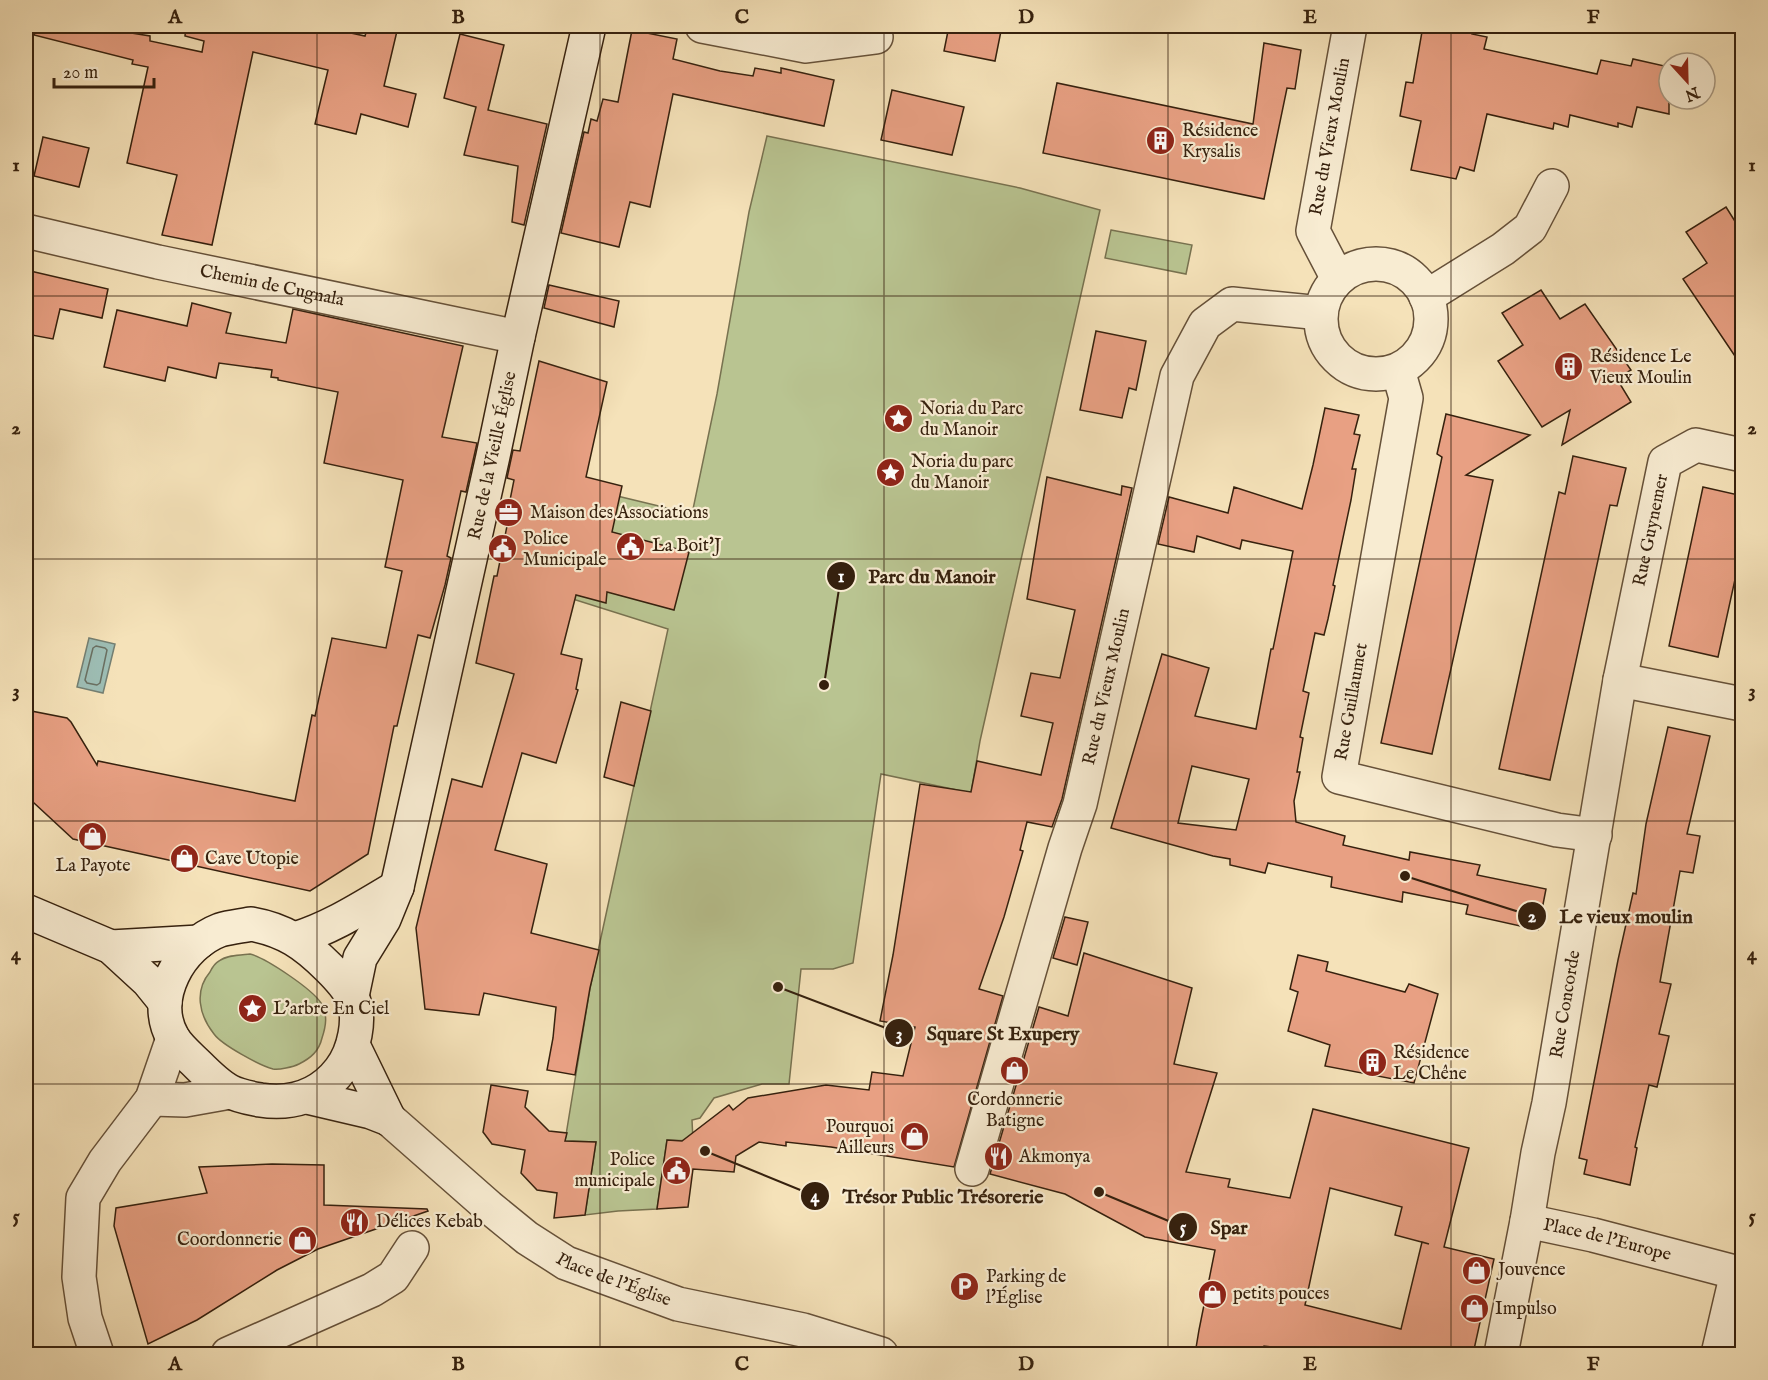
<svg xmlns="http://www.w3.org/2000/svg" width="1768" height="1380" font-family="'IM FELL English',serif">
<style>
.green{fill:#b9c491;stroke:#787250;stroke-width:1.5}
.water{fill:#9dbdb4;stroke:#747f72;stroke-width:1.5}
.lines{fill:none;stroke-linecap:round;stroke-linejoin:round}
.shore{stroke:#6a6f61;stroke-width:1.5}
.building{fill:#e8a083;stroke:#36210e;stroke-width:1.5;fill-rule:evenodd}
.street-casing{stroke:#665139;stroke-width:36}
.secondary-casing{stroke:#36210e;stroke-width:36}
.street{stroke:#f8ecd2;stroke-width:33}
.secondary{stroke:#f8ecd2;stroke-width:33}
.grid{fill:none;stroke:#36210e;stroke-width:1.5;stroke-opacity:0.55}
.labels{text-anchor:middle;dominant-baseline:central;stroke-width:4.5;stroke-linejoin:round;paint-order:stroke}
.poi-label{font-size:18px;fill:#36210e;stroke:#f8ecd2;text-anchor:start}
.street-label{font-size:18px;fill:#36210e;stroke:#f8ecd2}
.leader{fill:none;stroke:#36210e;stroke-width:2}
.callout-dot{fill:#36210e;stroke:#f8ecd2;stroke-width:2}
.mark-label{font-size:18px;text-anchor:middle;font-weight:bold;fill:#fff}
.callout-label{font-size:20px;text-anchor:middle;font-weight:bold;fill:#36210e;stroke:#f8ecd2;stroke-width:4.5;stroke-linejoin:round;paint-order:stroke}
.neatline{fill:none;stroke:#36210e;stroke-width:2}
.grid-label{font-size:20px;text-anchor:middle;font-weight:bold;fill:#36210e}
</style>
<rect width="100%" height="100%" fill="#f5e2b9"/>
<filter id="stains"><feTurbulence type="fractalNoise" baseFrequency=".00333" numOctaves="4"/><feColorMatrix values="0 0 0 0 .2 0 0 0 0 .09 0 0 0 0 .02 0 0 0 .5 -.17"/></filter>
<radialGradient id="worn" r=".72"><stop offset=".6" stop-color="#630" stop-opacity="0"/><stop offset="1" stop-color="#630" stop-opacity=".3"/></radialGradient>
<!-- green -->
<g class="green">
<path d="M767 136 1020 188 1100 210 980 741 971 793 881 774 853 963 833 969H801L789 1084H762L714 1098 700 1118 692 1120 693 1141 667 1140 657 1209 618 1211 585 1215 596 1142 565 1141 590 988 668 629 560 595 588 489 692 514 717 394 749 212Z"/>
<path d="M1111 230 1192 245 1186 274 1105 258Z"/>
<path d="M250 954C266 958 312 989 321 1003 328 1015 326 1026 322 1038 319 1051 311 1058 299 1064 293 1067 279 1070 273 1069 259 1065 222 1045 214 1034 199 1015 194 991 210 972 212 968 215 963 219 961 227 955 240 955 250 954Z"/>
</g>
<!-- water -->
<path class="water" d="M89 638 115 644 103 693 77 687Z"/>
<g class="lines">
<!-- shore -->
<path class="shore" d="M96 646 105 648 107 650 100 683 97 685 87 683 85 680 93 648Z"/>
</g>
<!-- building -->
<g class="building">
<path d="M36 26H119L118 31 150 36V41L202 52 204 41 185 36 186 26H319L365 36 368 26H373L397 31 384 86 416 94 408 127 361 114 356 134 315 124 328 70 253 52 212 245 162 235 177 175 127 163 148 67 132 64 133 60 34 35Z"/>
<path d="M949 26H1002L995 61 944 51Z"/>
<path d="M1423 26H1474L1472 34 1487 37 1484 49 1597 74 1601 60 1631 66 1633 59 1669 67V114L1637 107 1632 127 1618 123V127L1570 115 1568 127 1554 123 1553 129 1487 114 1474 171 1460 167 1456 179 1411 170 1421 121 1400 116 1406 82 1413 83Z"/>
<path d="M632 30 677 39 673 59 720 71 753 76 755 68 781 73V68L834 80 824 126 673 94 650 207 630 202 619 247 561 233 584 132 588 133 591 119 597 121 603 99 618 102Z"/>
<path d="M460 34 504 45 488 110 547 124 524 225 512 222 518 166 464 155 476 107 444 98Z"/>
<path d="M1264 43 1301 50 1295 89 1287 88 1264 199 1043 153 1057 83 1253 124Z"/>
<path d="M892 90 964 107 952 155 881 140Z"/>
<path d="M43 137 89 148 79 187 34 176Z"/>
<path d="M1726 207 1743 234V368L1683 279 1707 263 1686 232Z"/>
<path d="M26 270 108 289 102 318 60 309 53 339 26 334Z"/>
<path d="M549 285 619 301 614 327 544 308Z"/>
<path d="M1541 290 1560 319 1585 304 1631 370 1617 379 1631 402 1562 445 1570 410 1542 427 1498 361 1523 345 1502 313Z"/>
<path d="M192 303 231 313 226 333 286 343 293 309 463 346 442 437 477 443 466 492 461 491 447 556 451 558 445 585 430 638 418 635 397 726H394L368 854 310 891 73 839 34 803H26V710L67 718 71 722 97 765 98 761 295 801 312 715 315 716 332 638 386 648 402 571 385 567 403 480 324 463 338 392 278 380V378L271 377 272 370 219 363 216 378 168 367 165 381 104 367 117 310 187 326Z"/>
<path d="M1096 331 1146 341 1136 390 1129 388 1122 418 1080 410Z"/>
<path d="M539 361 607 382 586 477 622 486 612 532 689 552 674 610 607 592 606 603 576 595 561 654 582 659 576 689 578 690 556 763 522 753 495 850 547 864 531 933 599 950 590 988 575 1075 547 1070 553 1038 556 1007 484 993 479 1015 425 1009 416 928 452 779 482 787 514 674 476 663 494 576H497L511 506 509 505 514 480 507 478 513 450 520 451Z"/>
<path d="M1325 408 1359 415 1354 434 1360 435 1352 469H1356L1351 500 1333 585 1335 586 1328 619 1324 635 1315 633 1303 691 1309 693 1300 737 1303 738 1297 772H1300L1294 801 1296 822 1345 836 1343 845 1409 860 1410 852 1480 865 1477 875 1546 889 1538 930 1466 914 1468 905 1403 892 1402 902 1331 887 1332 877 1268 863 1265 873 1230 865V859L1213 856 1111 828 1162 654 1209 668 1195 716 1256 729 1271 649H1273L1293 551 1242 540 1240 549 1197 536 1194 552 1158 544 1169 497 1228 513 1234 487 1302 509 1313 465ZM1192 766 1249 779 1236 830 1178 823Z"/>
<path d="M1446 414 1530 435 1466 475 1493 480 1432 754 1381 743 1442 457 1437 454Z"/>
<path d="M1573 456 1626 468 1617 506 1610 505 1550 780 1499 769 1559 492 1565 494Z"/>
<path d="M1047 477 1121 495 1122 486 1132 488 1062 799 1052 827 1027 822 1020 850 1023 851 1004 917 979 989 1003 996 954 1167 831 1147 786 1142V1146L759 1142 736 1156 734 1172 693 1169 688 1207 657 1209 667 1140 682 1141 729 1105 733 1110 748 1098 826 1085 869 1090 872 1072 903 1076 915 1027 880 1021 893 955 920 784 971 792 977 761 1041 775 1053 723 1021 716 1031 673 1060 678 1075 610 1027 599Z"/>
<path d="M1703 487 1743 496V543L1718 657 1669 646Z"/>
<path d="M621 702 651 711 634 786 604 777Z"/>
<path d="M1668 727 1710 736 1687 834 1700 836 1693 873 1680 871 1660 982 1671 984 1659 1034 1669 1036 1657 1087 1649 1085 1635 1147 1637 1148 1630 1185 1584 1174 1587 1160 1579 1158 1618 960 1633 893 1636 894 1646 824Z"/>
<path d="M1065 917 1088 922 1077 965 1053 958Z"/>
<path d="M1084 953 1192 988 1174 1064 1217 1073 1186 1172 1230 1179 1228 1187 1290 1198 1313 1109 1469 1148 1444 1247 1494 1259 1473 1354H1324L1264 1346 1262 1354H1195L1199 1330 1215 1250 1145 1237 1065 1194 990 1174 1039 1007 1068 1016ZM1330 1188 1402 1207 1395 1235 1429 1244 1422 1242 1401 1329 1305 1305Z"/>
<path d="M1298 955 1328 962 1326 971 1405 992 1409 984 1438 994 1414 1083 1325 1066 1330 1045 1288 1031 1298 992 1290 989Z"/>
<path d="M491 1085 528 1091 525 1107 549 1131 567 1133 565 1141 596 1142 585 1215 554 1218 557 1193 537 1190 521 1173 525 1150 492 1144 483 1132Z"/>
<path d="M272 1164 324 1165V1205L427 1209 428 1211 318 1249 277 1270 197 1320 148 1344 114 1226 116 1208 207 1193 199 1167Z"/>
</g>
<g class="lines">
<defs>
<g id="street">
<path d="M702 26 806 46 876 37"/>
<path id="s1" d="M26 231 158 262 518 337"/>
<circle cx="1376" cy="319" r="55"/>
<path id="s2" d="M1338 279 1313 231 1350 26"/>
<path d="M1426 297 1503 249 1530 228 1552 186"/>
<path d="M1398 370 1406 398 1339 777 1557 830 1595 835"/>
<path d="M1620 680 1742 704"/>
<path d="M152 1099 185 1100 230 1092"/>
<path id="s3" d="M389 1119 489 1207 527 1238 566 1263 678 1304 803 1330 881 1354"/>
<path id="s4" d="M972 1169 1065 848 1080 804 1177 376 1205 324 1232 304 1321 313"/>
<path id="s5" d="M1527 1221 1538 1153 1549 1103 1620 680 1665 462 1696 445 1742 455"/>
<path d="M97 1354 85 1318 79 1277 83 1198 105 1161 152 1099 173 1038"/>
<path d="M228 1354 372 1290 393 1277 412 1248"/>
<path id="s6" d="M1501 1354 1527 1221 1593 1235 1742 1274"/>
<path d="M1718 1354 1737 1273"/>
</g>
<g id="secondary">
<path d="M26 911 111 947 148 981 165 1002"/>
<path d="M251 924C285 930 305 944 329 968 337 976 347 986 352 997 362 1018 354 1052 340 1070 320 1096 292 1105 260 1100 250 1098 238 1096 229 1091 218 1085 207 1074 198 1065 190 1057 179 1048 173 1038 150 998 180 945 220 930 230 927 241 926 251 924Z"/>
<path d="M295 939C333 927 363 907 397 887"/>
<path d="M111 947 199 942"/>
<path id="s7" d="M352 996 360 958 384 919 397 887 493 456 518 337 589 26"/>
<path d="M353 1045 389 1119"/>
<path d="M307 1097 371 1112 389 1119"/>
</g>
</defs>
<!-- street casing -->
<use href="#street" class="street-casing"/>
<!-- secondary casing -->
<use href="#secondary" class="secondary-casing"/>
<!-- street -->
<use href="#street" class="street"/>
<!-- secondary -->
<use href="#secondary" class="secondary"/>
</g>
<!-- grid -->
<path class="grid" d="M317 26V1354M600 26V1354M884 26V1354M1168 26V1354M1451 26V1354M26 296H1742M26 559H1742M26 821H1742M26 1084H1742"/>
<!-- icons -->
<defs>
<symbol id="building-disc" viewBox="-11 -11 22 22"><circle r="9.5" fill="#8f2418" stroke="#f8ecd2"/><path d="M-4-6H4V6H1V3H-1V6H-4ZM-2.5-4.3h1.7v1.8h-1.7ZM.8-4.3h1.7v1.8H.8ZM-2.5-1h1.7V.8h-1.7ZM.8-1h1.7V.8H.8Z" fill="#fff"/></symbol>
<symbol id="sight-disc" viewBox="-11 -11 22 22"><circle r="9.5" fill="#8f2418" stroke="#f8ecd2"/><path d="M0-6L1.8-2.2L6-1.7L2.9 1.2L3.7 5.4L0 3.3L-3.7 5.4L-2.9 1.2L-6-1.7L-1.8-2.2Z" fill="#fff"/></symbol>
<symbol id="office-disc" viewBox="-11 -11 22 22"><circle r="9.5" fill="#8f2418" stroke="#f8ecd2"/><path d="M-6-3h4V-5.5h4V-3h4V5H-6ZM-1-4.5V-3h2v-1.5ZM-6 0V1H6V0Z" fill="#fff"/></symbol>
<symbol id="civic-disc" viewBox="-11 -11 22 22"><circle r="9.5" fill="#8f2418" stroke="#f8ecd2"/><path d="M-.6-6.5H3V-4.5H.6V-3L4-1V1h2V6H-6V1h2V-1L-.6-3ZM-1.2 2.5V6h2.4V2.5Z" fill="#fff"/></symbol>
<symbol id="shop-disc" viewBox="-11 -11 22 22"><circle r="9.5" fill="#8f2418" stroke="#f8ecd2"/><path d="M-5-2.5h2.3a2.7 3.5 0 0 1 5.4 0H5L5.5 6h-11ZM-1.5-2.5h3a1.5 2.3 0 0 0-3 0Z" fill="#fff"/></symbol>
<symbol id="restaurant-disc" viewBox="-11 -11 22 22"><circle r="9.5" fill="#8f2418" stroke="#f8ecd2"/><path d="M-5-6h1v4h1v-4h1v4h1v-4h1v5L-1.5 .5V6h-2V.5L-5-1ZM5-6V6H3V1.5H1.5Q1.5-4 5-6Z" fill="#fff"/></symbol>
<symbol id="parking-disc" viewBox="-11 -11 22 22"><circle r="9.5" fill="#8f2418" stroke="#f8ecd2"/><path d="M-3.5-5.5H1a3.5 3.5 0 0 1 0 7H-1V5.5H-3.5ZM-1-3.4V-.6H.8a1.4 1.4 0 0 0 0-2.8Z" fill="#fff"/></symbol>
</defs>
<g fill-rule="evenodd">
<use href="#building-disc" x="1144" y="124" width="33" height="33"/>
<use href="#building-disc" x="1552" y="350" width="33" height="33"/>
<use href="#sight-disc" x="882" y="402" width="33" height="33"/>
<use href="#sight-disc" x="874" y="456" width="33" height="33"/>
<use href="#office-disc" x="492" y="496" width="33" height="33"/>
<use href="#civic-disc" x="614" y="530" width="33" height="33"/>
<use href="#civic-disc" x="486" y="532" width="33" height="33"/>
<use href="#shop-disc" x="76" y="820" width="33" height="33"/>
<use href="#shop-disc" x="168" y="842" width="33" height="33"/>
<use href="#sight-disc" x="236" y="992" width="33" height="33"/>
<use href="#building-disc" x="1356" y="1046" width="33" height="33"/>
<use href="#shop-disc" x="998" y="1054" width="33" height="33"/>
<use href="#shop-disc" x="898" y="1120" width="33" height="33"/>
<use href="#restaurant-disc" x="982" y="1140" width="33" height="33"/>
<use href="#civic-disc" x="660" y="1154" width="33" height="33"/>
<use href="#restaurant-disc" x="338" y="1206" width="33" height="33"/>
<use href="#shop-disc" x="286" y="1224" width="33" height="33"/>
<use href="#shop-disc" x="1460" y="1254" width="33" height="33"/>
<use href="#parking-disc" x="948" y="1270" width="33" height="33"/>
<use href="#shop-disc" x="1196" y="1278" width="33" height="33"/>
<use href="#shop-disc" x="1458" y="1292" width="33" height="33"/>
</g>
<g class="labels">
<!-- poi labels -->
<g class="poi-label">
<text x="1182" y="131">Résidence<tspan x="1182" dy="21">Krysalis</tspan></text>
<text x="1590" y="357">Résidence Le<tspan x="1590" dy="21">Vieux Moulin</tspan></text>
<text x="920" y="409">Noria du Parc<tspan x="920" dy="21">du Manoir</tspan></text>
<text x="911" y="462">Noria du parc<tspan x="911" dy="21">du Manoir</tspan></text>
<text x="530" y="513">Maison des Associations</text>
<text x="523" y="539">Police<tspan x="523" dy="21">Municipale</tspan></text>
<text x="652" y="546">La Boit'J</text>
<text x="205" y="859">Cave Utopie</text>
<text x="93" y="866" text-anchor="middle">La Payote</text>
<text x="273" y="1009">L’arbre En Ciel</text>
<text x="1393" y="1053">Résidence<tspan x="1393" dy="21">Le Chêne</tspan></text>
<text x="1015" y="1100" text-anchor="middle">Cordonnerie<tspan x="1015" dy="21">Batigne</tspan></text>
<text x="894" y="1127" text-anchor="end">Pourquoi<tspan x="894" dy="21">Ailleurs</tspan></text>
<text x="1019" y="1157">Akmonya</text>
<text x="655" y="1160" text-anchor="end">Police<tspan x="655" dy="21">municipale</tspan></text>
<text x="376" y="1222">Délices Kebab</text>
<text x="282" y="1240" text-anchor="end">Coordonnerie</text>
<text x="1498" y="1270">Jouvence</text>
<text x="986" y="1277">Parking de<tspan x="986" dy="21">l'Église</tspan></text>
<text x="1233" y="1294">petits pouces</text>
<text x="1495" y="1309">Impulso</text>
</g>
<!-- street labels -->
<g class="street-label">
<text stroke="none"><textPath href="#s2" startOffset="150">Rue du Vieux Moulin</textPath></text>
<text stroke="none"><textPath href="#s1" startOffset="252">Chemin de Cugnala</textPath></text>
<text stroke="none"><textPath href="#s7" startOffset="561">Rue de la Vieille Église</textPath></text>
<text stroke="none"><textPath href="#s5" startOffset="702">Rue Guynemer</textPath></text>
<text stroke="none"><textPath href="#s4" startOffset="501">Rue du Vieux Moulin</textPath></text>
<text transform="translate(1352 702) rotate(-80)">Rue Guillaumet</text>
<text stroke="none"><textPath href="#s5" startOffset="220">Rue Concorde</textPath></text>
<text stroke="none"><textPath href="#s6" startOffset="218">Place de l'Europe</textPath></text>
<text stroke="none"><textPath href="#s3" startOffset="279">Place de l'Église</textPath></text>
</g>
</g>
<!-- callouts -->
<path class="leader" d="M824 685L841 576M1405 876L1532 916M778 987L899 1033M705 1151L815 1196M1099 1192L1183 1227"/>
<g class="callout-dot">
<circle cx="824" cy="685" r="6"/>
<circle cx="1405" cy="876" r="6"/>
<circle cx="778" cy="987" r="6"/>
<circle cx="705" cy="1151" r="6"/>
<circle cx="1099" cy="1192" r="6"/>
<circle cx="841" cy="576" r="15"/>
<circle cx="1532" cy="916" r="15"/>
<circle cx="899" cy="1033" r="15"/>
<circle cx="815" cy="1196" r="15"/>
<circle cx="1183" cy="1227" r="15"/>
</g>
<g class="mark-label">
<text x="841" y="582">1</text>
<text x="1532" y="922">2</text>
<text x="899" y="1040">3</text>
<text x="815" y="1202">4</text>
<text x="1183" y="1233">5</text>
</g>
<g class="callout-label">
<text x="932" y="583">Parc du Manoir</text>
<text x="1626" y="923">Le vieux moulin</text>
<text x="1003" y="1040">Square St Exupery</text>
<text x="943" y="1203">Trésor Public Trésorerie</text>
<text x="1229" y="1234">Spar</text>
</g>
<!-- margin -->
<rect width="1768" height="1380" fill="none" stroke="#f5e2b9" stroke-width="66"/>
<!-- north arrow -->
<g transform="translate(1687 81) rotate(158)"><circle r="28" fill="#f8ecd2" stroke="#aa9b84" stroke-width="1.5"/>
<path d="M0-4.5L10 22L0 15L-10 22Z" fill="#8f2418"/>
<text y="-9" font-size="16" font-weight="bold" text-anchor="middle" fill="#36210e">N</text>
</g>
<!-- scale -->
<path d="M54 78v9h100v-9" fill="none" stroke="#36210e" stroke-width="3"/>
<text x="63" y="78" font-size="18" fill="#36210e" stroke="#f8ecd2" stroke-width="4.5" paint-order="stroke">20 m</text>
<rect x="33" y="33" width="1702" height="1314" class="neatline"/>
<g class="grid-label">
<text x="175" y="23">A</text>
<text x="458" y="23">B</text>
<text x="742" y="23">C</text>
<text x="1026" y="23">D</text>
<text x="1310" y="23">E</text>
<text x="1593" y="23">F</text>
<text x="16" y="171">1</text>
<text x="1752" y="171">1</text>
<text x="16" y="434">2</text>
<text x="1752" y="434">2</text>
<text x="16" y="697">3</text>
<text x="1752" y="697">3</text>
<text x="16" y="960">4</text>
<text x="1752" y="960">4</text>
<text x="16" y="1222">5</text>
<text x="1752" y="1222">5</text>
<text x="175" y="1370">A</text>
<text x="458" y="1370">B</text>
<text x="742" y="1370">C</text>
<text x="1026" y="1370">D</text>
<text x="1310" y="1370">E</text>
<text x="1593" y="1370">F</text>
</g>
<rect width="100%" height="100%" filter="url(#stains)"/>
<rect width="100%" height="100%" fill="url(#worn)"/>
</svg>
